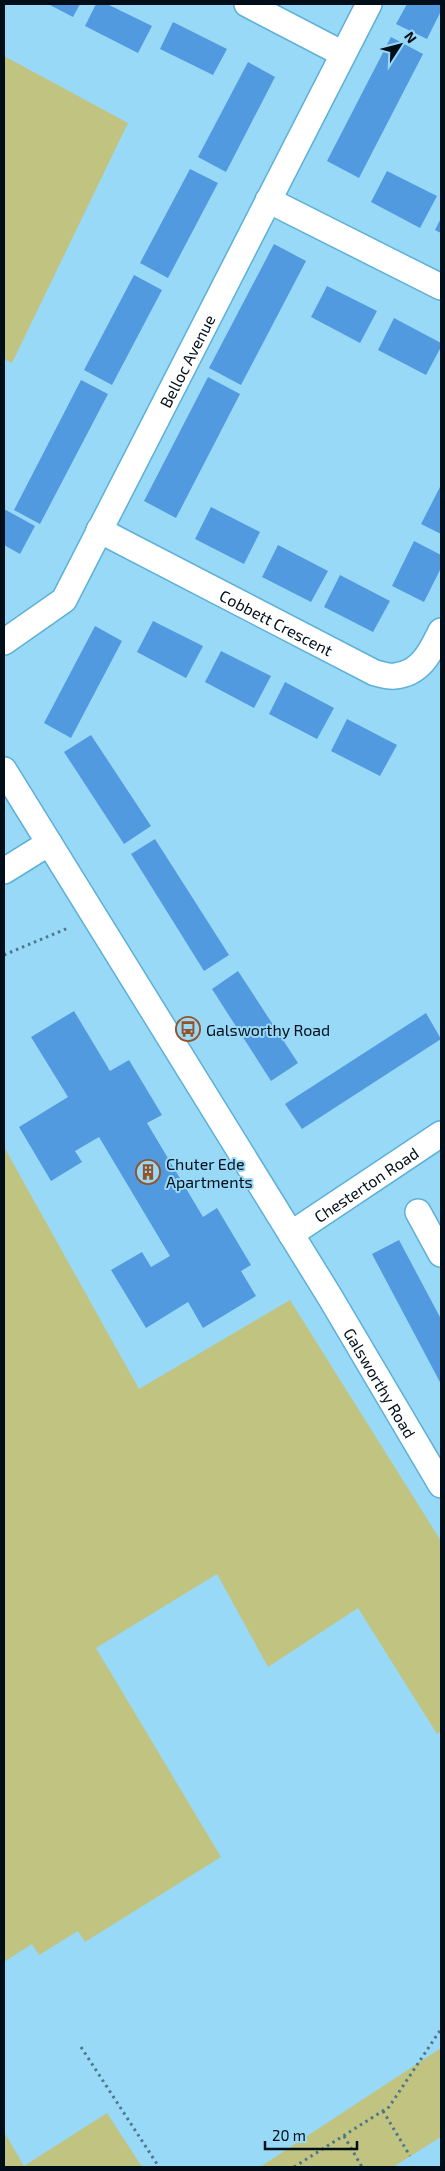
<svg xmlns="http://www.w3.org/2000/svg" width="445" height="2171" font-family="'Exo 2',sans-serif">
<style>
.grass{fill:#c1c381}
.building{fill:#529ae0}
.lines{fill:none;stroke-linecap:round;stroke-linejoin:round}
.street-casing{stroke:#5db0d6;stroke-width:28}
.path{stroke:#4e768b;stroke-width:3;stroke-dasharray:2.5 4;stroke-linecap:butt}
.street{stroke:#fff;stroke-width:25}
.labels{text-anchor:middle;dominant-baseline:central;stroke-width:4;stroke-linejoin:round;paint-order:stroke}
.street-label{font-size:16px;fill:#000e19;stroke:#98d9f8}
.poi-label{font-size:16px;fill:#000e19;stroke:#98d9f8;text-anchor:start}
</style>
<rect width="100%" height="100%" fill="#98d9f8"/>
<!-- grass -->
<g class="grass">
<path d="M4 56 128 123 12 363 4 359Z"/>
<path d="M4 1147 139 1389 290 1300 441 1541V1731L437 1734 358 1608 268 1667 217 1574 96 1648 221 1857 85 1942 78 1931 39 1955 32 1944 4 1962Z"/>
<path d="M441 2048V2137L393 2167H260Z"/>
<path d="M107 2113 142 2167H4V2132L24 2166Z"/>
</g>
<!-- building -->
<g class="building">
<path d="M48 4H80L73 17Z"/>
<path d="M96 4H107L152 26 138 53 85 26Z"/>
<path d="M407 4H441V11L427 39 396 24Z"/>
<path d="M173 22 227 49 213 75 160 49Z"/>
<path d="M391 37 423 54 359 178 327 161Z"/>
<path d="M248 62 275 77 226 172 198 157Z"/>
<path d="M190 169 218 183 168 278 140 263Z"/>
<path d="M387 171 437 196 420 228 371 202Z"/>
<path d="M441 218V233L435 230Z"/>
<path d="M274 244 306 261 241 385 209 368Z"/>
<path d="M134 275 162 290 112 385 84 370Z"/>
<path d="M327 286 377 311 360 343 311 317Z"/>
<path d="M394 318 441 343V347L426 375 378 350Z"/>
<path d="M208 377 240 394 176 518 144 501Z"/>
<path d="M81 380 108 394 40 524 14 510Z"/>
<path d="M441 485V534L421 524Z"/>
<path d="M211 507 260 532 244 564 195 539Z"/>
<path d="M4 509 35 526 20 554 4 545Z"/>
<path d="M414 541 441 555V568L424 602 392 586Z"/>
<path d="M278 545 328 571 311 602 262 577Z"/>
<path d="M340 575 390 601 373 632 324 607Z"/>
<path d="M153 621 203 646 186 678 137 652Z"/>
<path d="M95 626 122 641 71 738 44 723Z"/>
<path d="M221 651 271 676 254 708 205 682Z"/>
<path d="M285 682 334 708 317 739 269 714Z"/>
<path d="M347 719 397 745 380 776 331 751Z"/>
<path d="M91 735 151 826 124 844 64 752Z"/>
<path d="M155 839 229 955 204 971 131 854Z"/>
<path d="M238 971 298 1063 271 1081 212 989Z"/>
<path d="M74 1011 110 1071 129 1060 162 1115 147 1123 203 1217 217 1208 251 1265 241 1271 256 1296 203 1328 188 1302 146 1328 111 1270 142 1252 151 1267 170 1256 99 1137 75 1151 82 1162 51 1181 19 1127 68 1097 31 1037Z"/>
<path d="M426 1013 441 1039 302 1129 285 1104Z"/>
<path d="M399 1240 441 1319V1384L372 1254Z"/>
</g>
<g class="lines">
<defs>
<g id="street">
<path d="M247 4 343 54"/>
<path d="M268 200 441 287"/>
<path id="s1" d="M99 530 375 673C381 674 389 677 395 676 421 674 431 651 441 631"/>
<path id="s2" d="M4 642 64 600 369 4"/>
<path id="s3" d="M4 770 330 1297 441 1485"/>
<path d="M4 871 49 843"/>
<path d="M418 1212 441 1254"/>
<path id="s4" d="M291 1234 441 1134"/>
</g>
</defs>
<!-- street casing -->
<use href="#street" class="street-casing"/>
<!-- path -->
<g class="path">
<path d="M4 955 68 928"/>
<path d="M81 2047 159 2167"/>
<path d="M383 2111 410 2156"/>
<path d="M344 2136 362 2167"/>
<path d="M294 2167 389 2107 441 2029"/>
</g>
<!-- street -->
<use href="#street" class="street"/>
</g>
<!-- icons -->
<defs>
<symbol id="bus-ring" viewBox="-11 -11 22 22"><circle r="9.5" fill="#98d9f8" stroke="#965126" stroke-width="1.5"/><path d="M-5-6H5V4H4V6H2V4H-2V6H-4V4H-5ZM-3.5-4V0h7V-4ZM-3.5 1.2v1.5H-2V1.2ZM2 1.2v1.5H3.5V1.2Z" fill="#965126"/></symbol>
<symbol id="building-ring" viewBox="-11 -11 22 22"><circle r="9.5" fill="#98d9f8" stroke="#965126" stroke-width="1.5"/><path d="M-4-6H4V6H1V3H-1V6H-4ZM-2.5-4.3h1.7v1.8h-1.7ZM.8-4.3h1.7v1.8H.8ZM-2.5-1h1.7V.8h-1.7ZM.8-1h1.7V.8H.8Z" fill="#965126"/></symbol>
</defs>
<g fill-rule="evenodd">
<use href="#bus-ring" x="174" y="1015" width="28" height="28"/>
<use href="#building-ring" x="134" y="1158" width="28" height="28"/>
</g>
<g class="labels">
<!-- street labels -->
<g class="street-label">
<text stroke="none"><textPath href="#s2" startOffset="342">Belloc Avenue</textPath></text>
<text stroke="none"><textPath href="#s1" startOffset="200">Cobbett Crescent</textPath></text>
<text stroke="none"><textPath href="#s4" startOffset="90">Chesterton Road</textPath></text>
<text stroke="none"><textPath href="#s3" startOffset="719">Galsworthy Road</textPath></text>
</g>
<!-- poi labels -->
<g class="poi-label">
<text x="206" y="1029">Galsworthy Road</text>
<text x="166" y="1163">Chuter Ede<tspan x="166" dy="18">Apartments</tspan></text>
</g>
</g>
<!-- border -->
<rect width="445" height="2171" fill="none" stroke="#000e19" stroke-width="10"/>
<!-- north arrow -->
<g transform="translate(400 45) rotate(54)" stroke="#98d9f8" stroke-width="4" paint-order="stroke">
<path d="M0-4L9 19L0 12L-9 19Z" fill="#000e19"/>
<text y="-8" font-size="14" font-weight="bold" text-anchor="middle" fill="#000e19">N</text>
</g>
<!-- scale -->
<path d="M265 2141v8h92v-8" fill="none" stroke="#000e19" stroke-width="2.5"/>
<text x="272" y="2141" font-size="15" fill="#000e19" stroke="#98d9f8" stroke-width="4" paint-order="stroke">20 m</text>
</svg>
